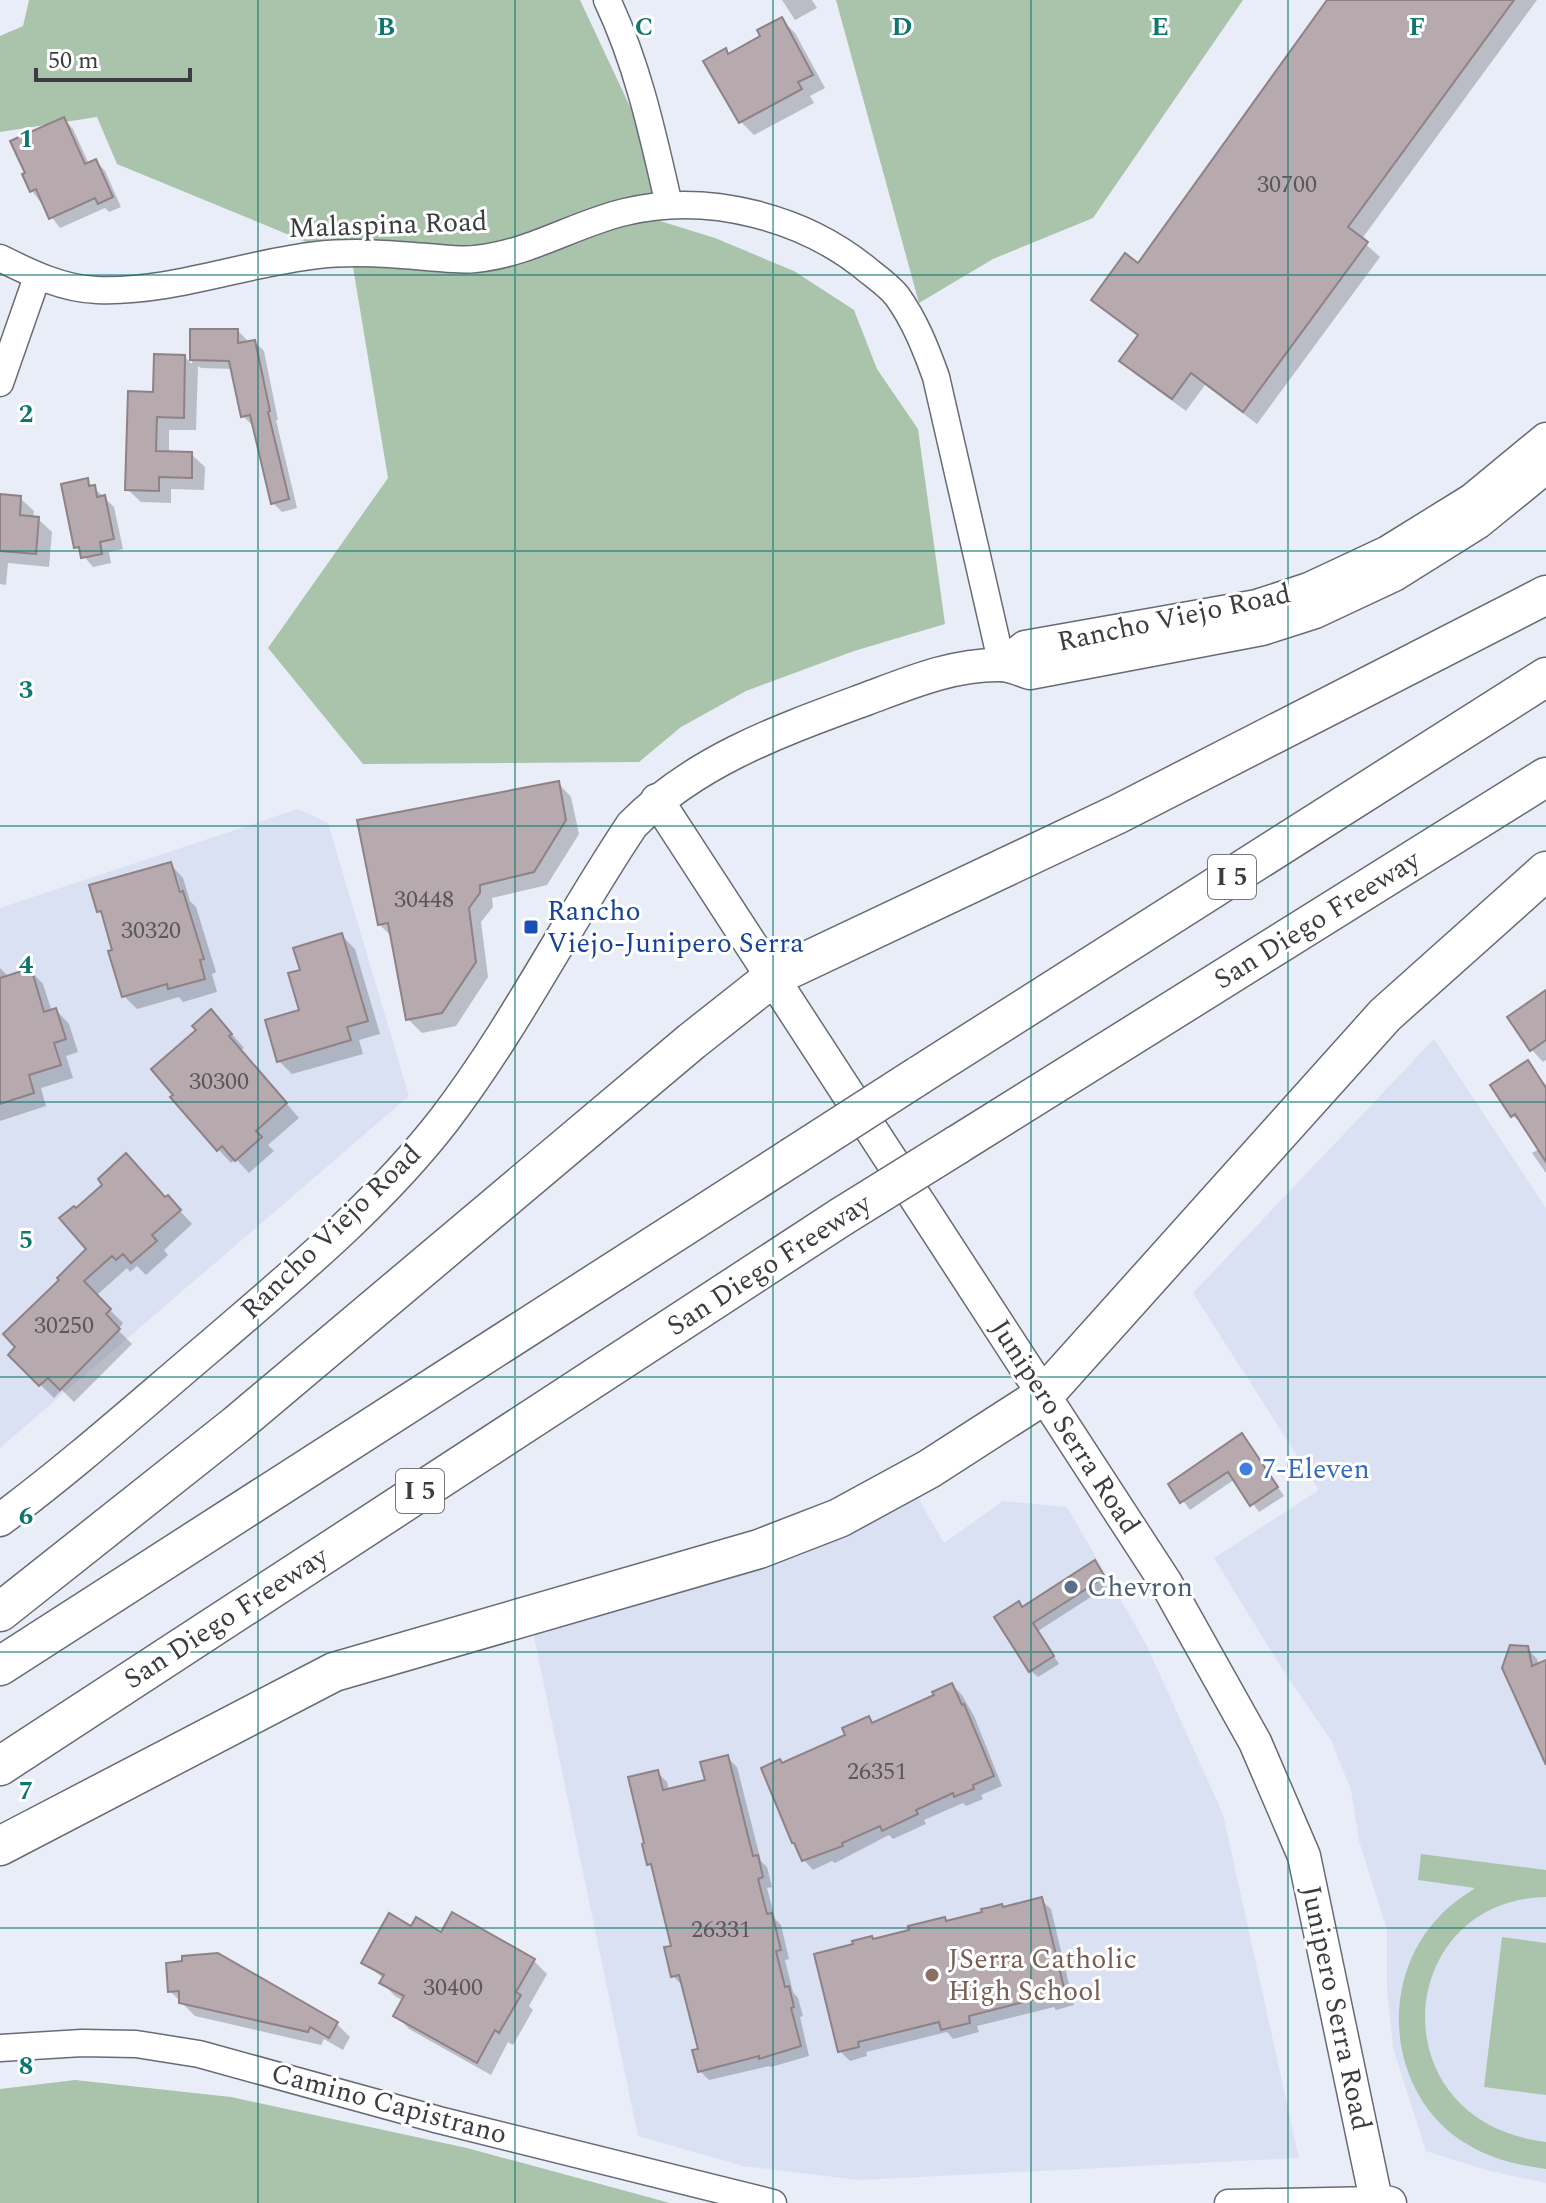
<svg xmlns="http://www.w3.org/2000/svg" width="1546" height="2203" font-family="Spectral,serif">
<style>
.built{fill:#dae1f2}
.green{fill:#a9c4aa}
.shadow{fill:#0003;fill-rule:evenodd}
.building{fill:#b7aaaf;stroke:#8f8286;stroke-width:2}
.lines{fill:none;stroke-linecap:round;stroke-linejoin:round}
.minor-casing{stroke:#676b75;stroke-width:29}
.major-casing{stroke:#676b75;stroke-width:35}
.highway-casing{stroke:#676b75;stroke-width:41}
.minor{stroke:#fff;stroke-width:26}
.major{stroke:#fff;stroke-width:32}
.highway{stroke:#fff;stroke-width:38}
.highway-bridge-casing{stroke:#676b75;stroke-width:41;stroke-linecap:butt}
.highway-bridge{stroke:#fff;stroke-width:38}
.grid{fill:none;stroke:#0f766e;stroke-width:2;stroke-opacity:0.55}
.transit-dot{fill:#1a4fb4;stroke:#fff;stroke-width:3}
.shop-dot{fill:#3f7fe0;stroke:#fff;stroke-width:3}
.service-dot{fill:#5c6f8a;stroke:#fff;stroke-width:3}
.education-dot{fill:#8d6e63;stroke:#fff;stroke-width:3}
.labels{text-anchor:middle;dominant-baseline:central;stroke-width:6;stroke-linejoin:round;paint-order:stroke}
.number-label{font-size:24px;fill:#5a585c}
.shield{fill:#fff;stroke:#76777a;stroke-width:2}
.shield-label{font-size:26px;font-weight:bold;fill:#3b3d41}
.street-label{font-size:28px;fill:#3b3d41;stroke:#fff}
.transit-label{font-size:28px;fill:#164399;stroke:#fff;text-anchor:start}
.shop-label{font-size:28px;fill:#366cbe;stroke:#fff;text-anchor:start}
.service-label{font-size:28px;fill:#4e5e75;stroke:#fff;text-anchor:start}
.education-label{font-size:28px;fill:#785e54;stroke:#fff;text-anchor:start}
.grid-label{font-size:26px;text-anchor:middle;font-weight:bold;fill:#0f766e;stroke:#fff;stroke-width:6;stroke-linejoin:round;paint-order:stroke}
</style>
<rect width="100%" height="100%" fill="#e9edf8"/>
<!-- built -->
<g class="built">
<path d="M298 809 328 823 409 1096 0 1448V908Z"/>
<path d="M1434 1039 1546 1208V2183L1486 2170 1426 2151 1393 2048 1387 1989V1930L1359 1841 1351 1790 1331 1740 1284 1672 1214 1558 1319 1490 1193 1293Z"/>
<path d="M916 1494 944 1543 1003 1501 1067 1507 1146 1644 1223 1814 1299 2158 859 2180 743 2166 638 2136 533 1632 802 1555Z"/>
</g>
<!-- green -->
<g class="green">
<path d="M29 0H580L641 130 660 221 715 238 794 271 854 310 877 369 918 429 945 624 854 651 746 691 681 727 639 762 363 764 268 648 388 478 352 261 117 164 97 117 0 132V36L23 26Z"/>
<path d="M836 0H1243L1093 218 993 259 919 303Z"/>
<path d="M1421 1854 1546 1870V1897C1395 1899 1375 2121 1546 2142V2169C1517 2165 1491 2159 1465 2143 1389 2096 1377 1984 1437 1919 1448 1906 1462 1897 1475 1888L1418 1880Z"/>
<path d="M1502 1937 1546 1943V2095L1484 2087Z"/>
<path d="M75 2080 231 2097 467 2148 670 2203H0V2089Z"/>
</g>
<!-- shadow -->
<g class="shadow">
<path d="M782 0H812L817 8 795 20Z"/>
<path d="M1329 0H1537L1361 240 1380 257 1257 424 1205 385 1186 411 1135 374 1122 360 1139 337 1094 299 1139 266Z"/>
<path d="M781 19 795 33 825 88 810 96 814 103 754 135 741 122 725 51 730 55 763 37Z"/>
<path d="M64 119 73 129 89 164 96 161 105 171 121 207 109 212 105 208 60 228 32 191Z"/>
<path d="M192 331H238L247 340V344L255 342 264 351 278 420H276L297 508 282 512 273 503 255 425H252L243 416 233 369 201 368 198 366 196 430H169V453L191 454 205 467 204 490 171 489V503L141 502 127 489 155 394 185 357 192 364Z"/>
<path d="M87 481 114 507 123 549 109 552 111 563 93 567 76 547Z"/>
<path d="M20 498 34 511 33 518 38 519 52 532 49 567 8 563 6 585 0 584V500Z"/>
<path d="M558 783 571 797 579 834 547 885 492 898 493 907 481 922 488 977 456 1026 422 1033 408 1019 392 937 379 924Z"/>
<path d="M170 864 183 878 190 901 196 907 216 972 212 974 217 992 183 1002 179 997 137 1009 124 996 115 951 105 917 99 911ZM173 877H177L184 901 181 902Z"/>
<path d="M342 936 355 949 380 1034 359 1040 363 1054 292 1074 279 1061 301 1011 302 972Z"/>
<path d="M0 968 9 977 30 970 43 984 52 1012 56 1010 69 1024 78 1052 66 1056 73 1078 41 1088 46 1106 0 1121Z"/>
<path d="M1546 993V1060L1543 1062 1532 1050 1509 1017Z"/>
<path d="M224 1025 244 1048 241 1050 299 1118 268 1145 274 1151 249 1173 236 1159 231 1163 218 1149 199 1030Z"/>
<path d="M1528 1063 1546 1085V1173L1532 1153 1539 1149 1524 1124 1512 1116Z"/>
<path d="M168 1198 192 1224 164 1250 168 1255 146 1275 137 1266 130 1272 127 1268 96 1296 123 1323 118 1330 132 1344 74 1402 62 1390 54 1398 10 1355Z"/>
<path d="M1242 1435 1284 1496 1259 1512 1235 1479 1190 1510 1171 1485Z"/>
<path d="M1094 1563 1111 1584 1038 1631 1059 1664 1038 1677 1031 1671 1023 1609Z"/>
<path d="M1527 1648 1537 1659 1539 1665 1546 1662V1761Z"/>
<path d="M952 1685 962 1695 974 1716 1002 1786 981 1795 983 1799 966 1806 963 1803 924 1820 926 1824 893 1839 889 1835 835 1863 832 1861 813 1870 804 1860 793 1842 783 1765 847 1736 869 1719 874 1724 937 1696Z"/>
<path d="M727 1757 737 1767 761 1861 767 1867 772 1887 767 1888 775 1919 781 1925 789 1959 785 1960 793 1992 798 1998 803 2016 800 2017 809 2056 771 2067 769 2066 709 2080 700 2071V2050L684 1987 673 1976V1947L654 1869 649 1864 657 1772 667 1782 669 1791 707 1781Z"/>
<path d="M1041 1900 1051 1909 1074 2005 1056 2010 1054 2007 977 2026 979 2032 953 2039 947 2032 866 2052 867 2056 850 2061 840 2051 875 1941 944 1919 948 1923Z"/>
<path d="M412 1928 533 1960 547 1974 529 2006 533 2010 513 2045 508 2042 491 2075 409 2029 396 2015 404 2001 395 1996 382 1983 384 1979 364 1962Z"/>
<path d="M217 1955 337 2024 350 2037 343 2050 324 2039 321 2045 195 2016 170 1991Z"/>
</g>
<!-- building -->
<g class="building">
<path d="M1327 0H1514L1348 227 1368 242 1243 412 1191 373 1172 399 1119 361 1138 335 1091 300 1125 253 1138 263Z"/>
<path d="M782 17 813 75 798 82 802 89 739 123 703 61 726 48 728 54 760 36 757 30Z"/>
<path d="M64 117 85 164 96 159 113 197 98 204 95 198 49 219 36 189 30 192 22 174 25 173 10 141Z"/>
<path d="M190 329H238V343L255 340 270 411 268 412 289 499 271 504 250 415 241 417 229 361 190 360Z"/>
<path d="M154 354 185 355 184 418 157 417 156 451 192 452V478L159 477V491L125 490 128 391 153 392Z"/>
<path d="M88 478 89 486 95 485 97 497 105 495 114 539 100 542 102 554 81 558 79 547 74 548 61 484Z"/>
<path d="M0 494 21 496 20 515 39 517 36 554 0 551Z"/>
<path d="M559 781 566 820 534 872 480 885V893L469 908 476 962 442 1013 406 1020 388 923 378 925 357 820Z"/>
<path d="M171 862 180 892 183 891 204 959 200 960 205 979 168 989 167 984 122 997 108 951 112 950 101 911 97 912 89 885Z"/>
<path d="M342 933 368 1021 347 1027 351 1040 277 1062 265 1020 299 1010 288 973 300 970 293 948Z"/>
<path d="M31 968 44 1012 56 1008 66 1039 54 1043 61 1065 29 1075 34 1093 0 1104V978Z"/>
<path d="M1546 990V1040L1530 1051 1507 1017Z"/>
<path d="M211 1009 232 1034 229 1036 287 1103 256 1131 262 1137 235 1161 222 1146 217 1151 170 1097 173 1095 151 1069 196 1030 192 1026Z"/>
<path d="M1528 1060 1546 1088V1162L1515 1114 1511 1117 1490 1085Z"/>
<path d="M126 1153 165 1197 168 1195 181 1210 152 1235 157 1241 131 1263 123 1254 116 1260 112 1256 84 1281 111 1309 106 1314 120 1329 60 1390 48 1378 39 1386 8 1355 15 1347 3 1334 59 1280 57 1278 86 1249 59 1218 74 1206 76 1208 102 1185 98 1179Z"/>
<path d="M1242 1433 1278 1487 1250 1506 1228 1472 1180 1503 1168 1484Z"/>
<path d="M1095 1560 1105 1577 1033 1623 1054 1656 1029 1672 994 1617 1019 1601 1022 1607Z"/>
<path d="M1510 1645 1528 1646 1532 1666 1546 1660V1765L1502 1668Z"/>
<path d="M952 1683 962 1705 964 1704 994 1776 973 1785 974 1789 954 1797 953 1793 916 1810 918 1814 882 1831 880 1826 842 1843 843 1846 802 1861 794 1843H792L761 1768 780 1759 782 1763 845 1735 842 1728 869 1716 872 1723 934 1695 932 1692Z"/>
<path d="M728 1755 753 1856 758 1855 763 1877 758 1879 767 1914 772 1913 781 1950 776 1951 785 1987 789 1986 794 2007 791 2008 801 2046 759 2059V2056L698 2072 692 2050 698 2049 679 1975 671 1977 664 1947 671 1946 651 1864 647 1865 642 1844 644 1843 628 1777 658 1770 663 1790 705 1780 700 1762Z"/>
<path d="M1042 1897 1066 1996 1045 2001 1044 1997 969 2016 970 2023 941 2030 939 2022 858 2042 859 2047 838 2052 814 1954 853 1944 852 1941 872 1936 873 1939 909 1930 908 1926 945 1917 946 1921 982 1912 981 1909 991 1907 1002 1904 1003 1907Z"/>
<path d="M452 1912 535 1959 516 1992 521 1995 499 2033 495 2030 477 2063 393 2016 404 1996 379 1983 384 1975 361 1963 389 1913 411 1926 416 1917 441 1932Z"/>
<path d="M218 1953 338 2022 329 2038 310 2027 308 2032 179 2003V1991L168 1992 166 1963 182 1961V1956Z"/>
</g>
<g class="lines">
<defs>
<g id="minor">
<path d="M607 0C638 65 653 135 669 205"/>
<path d="M0 258C30 273 63 289 97 290 172 293 244 263 318 255 354 251 391 254 427 257 443 258 460 261 475 259 529 254 574 224 625 212 708 192 805 217 870 272 879 279 890 287 897 296 915 321 926 349 936 377L1002 665"/>
<path d="M0 383 37 277"/>
<path d="M0 2048 82 2043 136 2044 199 2054 439 2120 773 2203"/>
<path d="M1228 2203 1376 2200"/>
</g>
<g id="major">
<path d="M1002 665 1025 647 1257 606 1309 589 1388 552 1472 500 1546 439"/>
<path d="M657 800 1166 1583 1255 1742 1304 1856 1376 2200 1390 2203"/>
<path d="M0 1520C74 1465 143 1403 214 1343 294 1274 379 1204 444 1120 515 1027 567 922 632 825 696 760 782 730 866 699 909 683 953 664 1001 665 1010 665 1021 670 1030 673L1262 629 1315 612 1394 575 1477 523 1546 467"/>
</g>
<g id="highway">
<path d="M918 1076 1546 677"/>
<path d="M957 1145 1546 777"/>
<path d="M0 1612 236 1425 692 1041 773 977 1118 814 1546 595"/>
<path d="M0 1666 792 1157"/>
<path d="M0 1766 841 1217"/>
<path d="M0 1846 334 1672 759 1549 839 1518 929 1469 1044 1395 1385 1015 1546 871"/>
</g>
</defs>
<!-- minor casing -->
<use href="#minor" class="minor-casing"/>
<!-- major casing -->
<use href="#major" class="major-casing"/>
<!-- highway casing -->
<use href="#highway" class="highway-casing"/>
<!-- minor -->
<use href="#minor" class="minor"/>
<!-- major -->
<use href="#major" class="major"/>
<!-- highway -->
<use href="#highway" class="highway"/>
<defs>
<g id="highway-bridge">
<path d="M792 1157 918 1076"/>
<path d="M841 1217 957 1145"/>
</g>
</defs>
<!-- highway-bridge casing -->
<use href="#highway-bridge" class="highway-bridge-casing"/>
<!-- highway-bridge -->
<use href="#highway-bridge" class="highway-bridge"/>
</g>
<!-- grid -->
<path class="grid" d="M258 0V2203M515 0V2203M773 0V2203M1031 0V2203M1288 0V2203M0 275H1546M0 551H1546M0 826H1546M0 1102H1546M0 1377H1546M0 1652H1546M0 1928H1546"/>
<!-- markers -->
<rect class="transit-dot" x="523" y="919" width="16" height="16" rx="4"/>
<circle class="shop-dot" cx="1246" cy="1469" r="8"/>
<circle class="service-dot" cx="1071" cy="1587" r="8"/>
<circle class="education-dot" cx="932" cy="1975" r="8"/>
<g class="labels">
<!-- number labels -->
<g class="number-label">
<text x="1287" y="185">30700</text>
<text x="424" y="900">30448</text>
<text x="151" y="931">30320</text>
<text x="219" y="1082">30300</text>
<text x="64" y="1326">30250</text>
<text x="877" y="1772">26351</text>
<text x="721" y="1930">26331</text>
<text x="453" y="1988">30400</text>
</g>
<!-- shield labels -->
<g class="shield">
<rect x="1208" y="855" width="48" height="44" rx="6"/>
<rect x="396" y="1469" width="48" height="44" rx="6"/>
</g>
<g class="shield-label">
<text x="1232" y="877">I 5</text>
<text x="420" y="1491">I 5</text>
</g>
<!-- street labels -->
<g class="street-label">
<text transform="translate(388 225) rotate(-2)">Malaspina Road</text>
<text transform="translate(1174 618) rotate(-12)">Rancho Viejo Road</text>
<text transform="translate(1317 920) rotate(-32)">San Diego Freeway</text>
<text transform="translate(331 1232) rotate(-44)">Rancho Viejo Road</text>
<text transform="translate(769 1265) rotate(-33)">San Diego Freeway</text>
<text transform="translate(1065 1427) rotate(57)">Junipero Serra Road</text>
<text transform="translate(226 1618) rotate(-33)">San Diego Freeway</text>
<text transform="translate(1336 2008) rotate(78)">Junipero Serra Road</text>
<text transform="translate(389 2104) rotate(15)">Camino Capistrano</text>
</g>
<!-- transit labels -->
<g class="transit-label">
<text x="547" y="911">Rancho<tspan x="547" dy="32">Viejo-Junipero Serra</tspan></text>
</g>
<!-- shop labels -->
<g class="shop-label">
<text x="1262" y="1469">7-Eleven</text>
</g>
<!-- service labels -->
<g class="service-label">
<text x="1087" y="1587">Chevron</text>
</g>
<!-- education labels -->
<g class="education-label">
<text x="948" y="1959">JSerra Catholic<tspan x="948" dy="32">High School</tspan></text>
</g>
</g>
<g class="grid-label">
<text x="386" y="35">B</text>
<text x="644" y="35">C</text>
<text x="902" y="35">D</text>
<text x="1160" y="35">E</text>
<text x="1417" y="35">F</text>
<text x="26" y="147">1</text>
<text x="26" y="422">2</text>
<text x="26" y="698">3</text>
<text x="26" y="973">4</text>
<text x="26" y="1248">5</text>
<text x="26" y="1524">6</text>
<text x="26" y="1799">7</text>
<text x="26" y="2074">8</text>
</g>
<!-- scale -->
<path d="M36 68v12h154v-12" fill="none" stroke="#3b3d41" stroke-width="4"/>
<text x="48" y="68" font-size="24" fill="#3b3d41" stroke="#ffffff" stroke-width="6" paint-order="stroke">50 m</text>
</svg>
